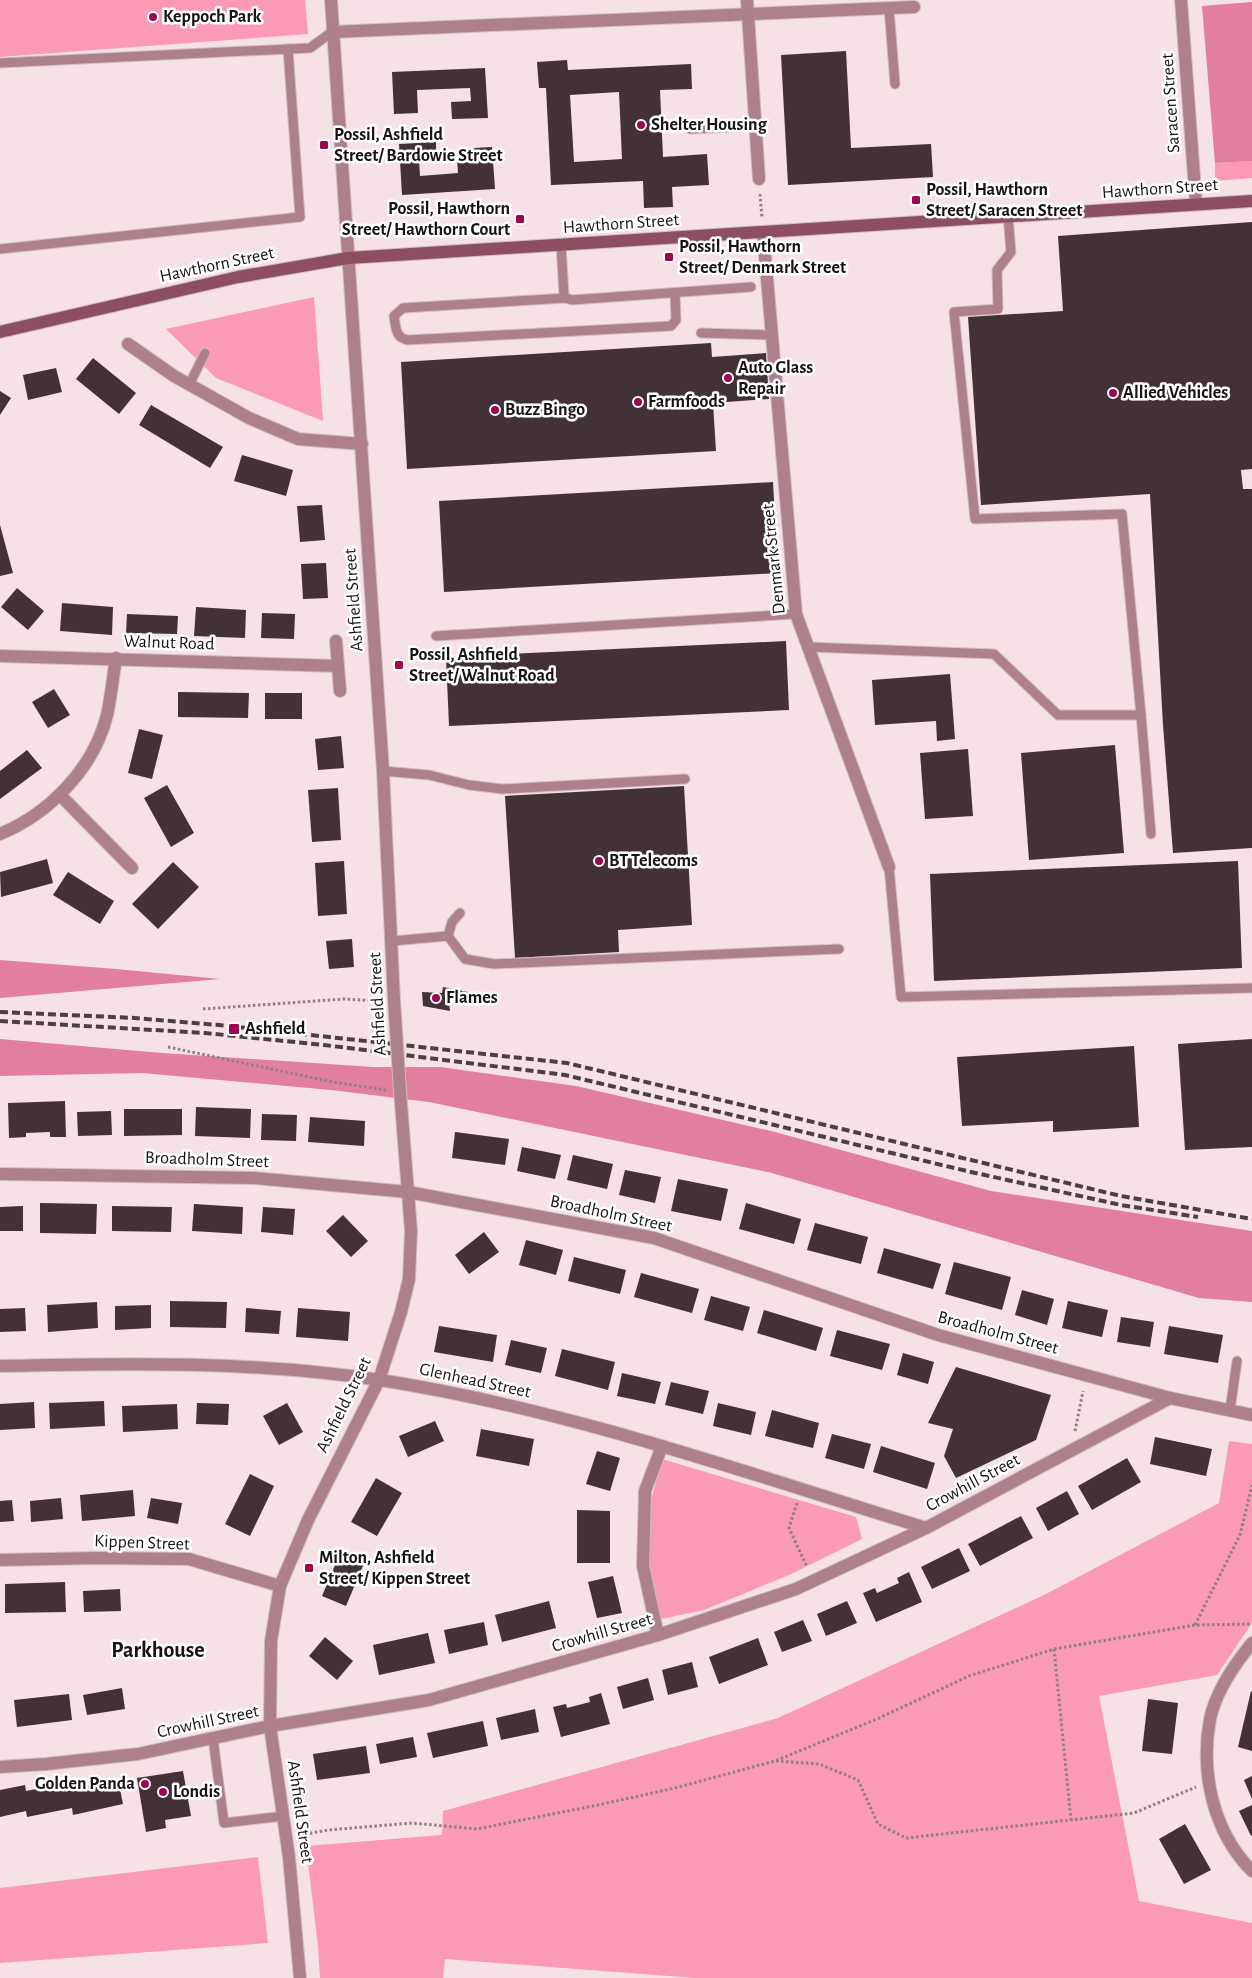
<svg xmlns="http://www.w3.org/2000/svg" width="1252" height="1978" font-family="'Alegreya Sans',sans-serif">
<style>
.green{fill:#fa9ab7}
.forest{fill:#e27e9e}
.building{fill:#423237;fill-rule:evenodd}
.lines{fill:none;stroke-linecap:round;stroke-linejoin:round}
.service-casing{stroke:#cebcc0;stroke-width:11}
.minor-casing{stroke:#cebcc0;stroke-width:14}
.secondary-casing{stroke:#cebcc0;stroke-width:14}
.path{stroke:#8e8083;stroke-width:3;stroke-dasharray:2.5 2.5;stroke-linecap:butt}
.service{stroke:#ad808c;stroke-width:9}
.minor{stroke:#ad808c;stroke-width:12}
.secondary{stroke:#8d4e62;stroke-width:12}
.rail{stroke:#4a4043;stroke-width:4;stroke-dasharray:8 4;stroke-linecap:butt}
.minor-bridge-casing{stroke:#cebcc0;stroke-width:14;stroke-linecap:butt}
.minor-bridge{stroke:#ad808c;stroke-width:12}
.poi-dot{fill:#9d0551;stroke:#fff;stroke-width:2}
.labels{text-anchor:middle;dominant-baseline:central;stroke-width:5;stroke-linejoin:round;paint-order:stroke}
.poi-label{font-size:18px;font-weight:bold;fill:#191214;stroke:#fff;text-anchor:start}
.street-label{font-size:18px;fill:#191214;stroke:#fff}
.district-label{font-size:22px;font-weight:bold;fill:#191214;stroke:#fff}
</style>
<rect width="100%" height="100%" fill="#f6e1e6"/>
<!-- green -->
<g class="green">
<path d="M0 0H305L308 34 0 57Z"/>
<path d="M1252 161V178L1215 181V163Z"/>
<path d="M314 297 323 421 216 378 166 329Z"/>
<path d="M1229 1441 1252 1444V1623L1217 1675 1099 1696 1139 1901 1252 1923V1978H695L445 1959 443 1978H320L318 1946 306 1846 442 1835 443 1811 778 1718 1044 1595 1219 1503Z"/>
<path d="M662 1459 856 1517 862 1539 789 1575 704 1610 661 1619 648 1569 650 1504Z"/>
<path d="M258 1857 268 1943 0 1963V1888Z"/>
</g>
<!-- forest -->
<g class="forest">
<path d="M1252 2V161L1215 163 1202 6Z"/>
<path d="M0 960 116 969 220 979 0 998Z"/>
<path d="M0 1039 162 1053 373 1067H440L576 1086 775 1132 991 1191 1252 1231V1302L1199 1298 772 1173 429 1102 331 1090 142 1073 0 1076Z"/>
</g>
<!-- building -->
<g class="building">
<path d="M846 51 851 148 931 144 933 177 788 185 781 55Z"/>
<path d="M567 60 568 70 691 64 692 89 660 90 663 157 707 154 709 185 672 187 673 207 644 208 643 181 551 185 546 88H539L537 62ZM619 92 622 159 574 162 570 95Z"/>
<path d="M485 68 488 118 452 119 451 102 471 101 470 88 417 90 418 113 394 114 392 72Z"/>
<path d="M436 142V158L419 159 420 176 458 173 457 158 475 157 474 148 492 147 495 189 402 195 399 144Z"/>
<path d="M1252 222V469L1241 470 1243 489H1252V848L1173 853 1163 725 1150 494 981 505 968 317 1063 311 1058 236Z"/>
<path d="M711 343 712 357 766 353 769 399 713 403 716 451 407 469 401 362Z"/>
<path d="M93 358 136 393 119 414 76 379Z"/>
<path d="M56 368 62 392 28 400 23 375Z"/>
<path d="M0 391 11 398 0 415Z"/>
<path d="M151 405 223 447 210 468 139 425Z"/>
<path d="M242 455 293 470 286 496 234 481Z"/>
<path d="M773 482 778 573 444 592 439 501Z"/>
<path d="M322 505 325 540 300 542 297 506Z"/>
<path d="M0 525 13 573 0 576Z"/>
<path d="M326 563 328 598 303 599 301 564Z"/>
<path d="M17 588 44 611 28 630 1 607Z"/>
<path d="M62 603 113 607 112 635 60 631Z"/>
<path d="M196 607 246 610 245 638 194 636Z"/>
<path d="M262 613 295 614 294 639 261 638Z"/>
<path d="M127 614 178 616 177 634 126 633Z"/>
<path d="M786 641 789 710 449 726 446 657Z"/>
<path d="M950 674 955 739 937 741 936 721 875 725 872 680Z"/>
<path d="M54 689 70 715 48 728 32 702Z"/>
<path d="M178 692 249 693 248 718 178 717Z"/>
<rect x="265" y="693" width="37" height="26"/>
<path d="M139 729 163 735 152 779 128 773Z"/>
<path d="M341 736 344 768 318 770 315 739Z"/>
<path d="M1115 745 1124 853 1029 860 1021 753Z"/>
<path d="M968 749 973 816 925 819 920 753Z"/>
<path d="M27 750 42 768 0 799V771Z"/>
<path d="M167 785 194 833 171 847 144 798Z"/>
<path d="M684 786 692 925 618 930 619 952 515 958 505 796Z"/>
<path d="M338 788 341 840 312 842 308 790Z"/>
<path d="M47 859 53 883 1 897 0 872Z"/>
<path d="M344 861 347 914 318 916 315 863Z"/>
<path d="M1238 861 1242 968 934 981 930 874Z"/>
<path d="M173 862 199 887 158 929 132 904Z"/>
<path d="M68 872 114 901 100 924 53 895Z"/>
<path d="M352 939 354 967 329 969 326 941Z"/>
<path d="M443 987 468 992 466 1000 448 996 450 1011 423 1006 422 992 442 993Z"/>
<path d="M1252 1039V1147L1185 1150 1178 1044Z"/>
<path d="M1134 1046 1139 1127 1053 1132V1121L962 1126 957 1057Z"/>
<path d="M65 1101 66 1137H50V1132L26 1133V1137L9 1138 8 1103Z"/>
<path d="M196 1107 251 1109 250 1138 195 1136Z"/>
<path d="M124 1109H182V1135L124 1136Z"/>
<path d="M111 1111 112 1135 78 1136 77 1112Z"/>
<path d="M262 1114 297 1115 296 1141 261 1140Z"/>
<path d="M310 1117 365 1121 364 1146 308 1142Z"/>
<path d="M455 1132 509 1139 505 1165 452 1158Z"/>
<path d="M522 1147 561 1155 555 1179 517 1171Z"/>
<path d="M573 1155 613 1164 607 1189 567 1180Z"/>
<path d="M625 1170 661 1177 655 1203 619 1195Z"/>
<path d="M678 1179 728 1189 721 1221 671 1211Z"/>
<path d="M40 1203 97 1204 96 1234 40 1233Z"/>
<path d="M746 1203 801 1219 794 1244 739 1229Z"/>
<path d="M194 1204 243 1207 242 1234 192 1231Z"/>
<path d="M23 1206V1231H0V1207Z"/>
<path d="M112 1206 172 1207 171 1232 112 1231Z"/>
<path d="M263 1207 295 1209 293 1235 261 1232Z"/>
<path d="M343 1215 368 1241 351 1257 326 1231Z"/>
<path d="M815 1223 868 1237 861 1264 807 1250Z"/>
<path d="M484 1232 499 1252 469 1274 455 1255Z"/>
<path d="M526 1240 563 1250 556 1275 519 1265Z"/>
<path d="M884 1248 941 1264 933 1289 877 1273Z"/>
<path d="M574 1257 626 1270 620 1294 568 1281Z"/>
<path d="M954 1262 1011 1277 1002 1310 945 1294Z"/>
<path d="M641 1273 699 1289 692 1313 634 1297Z"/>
<path d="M1022 1290 1054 1299 1047 1325 1015 1315Z"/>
<path d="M711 1296 750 1307 743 1331 704 1320Z"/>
<path d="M170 1301 227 1302 226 1328 170 1327Z"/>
<path d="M1068 1301 1108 1310 1102 1337 1062 1328Z"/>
<path d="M97 1302 98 1328 48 1332 47 1305Z"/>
<path d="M151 1305V1328L115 1330V1306Z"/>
<path d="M25 1308 26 1331 0 1332V1309Z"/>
<path d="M246 1308 281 1311 279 1334 245 1332Z"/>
<path d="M298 1308 350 1312 348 1341 296 1337Z"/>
<path d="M764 1310 823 1328 816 1351 757 1333Z"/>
<path d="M1121 1317 1154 1322 1150 1347 1117 1342Z"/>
<path d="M439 1326 497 1335 493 1362 434 1352Z"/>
<path d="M1169 1326 1223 1335 1218 1363 1164 1354Z"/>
<path d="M837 1330 890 1344 882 1370 830 1356Z"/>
<path d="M511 1340 547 1348 541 1373 505 1365Z"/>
<path d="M562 1349 615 1362 608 1390 555 1376Z"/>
<path d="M903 1353 934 1362 928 1384 897 1375Z"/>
<path d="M956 1367 1051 1395 1036 1440 956 1478 944 1456 953 1429 928 1423Z"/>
<path d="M622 1373 661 1382 655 1404 617 1396Z"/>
<path d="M671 1382 709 1391 703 1414 665 1405Z"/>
<path d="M104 1401 105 1426 50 1429 49 1403Z"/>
<path d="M34 1402 35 1428 0 1430V1404Z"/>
<path d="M197 1403 229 1404 228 1425 196 1424Z"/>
<path d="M287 1403 303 1432 279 1445 263 1416Z"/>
<path d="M718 1403 756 1412 751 1435 713 1426Z"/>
<path d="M177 1404 178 1429 123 1432 122 1406Z"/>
<path d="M772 1410 819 1423 813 1448 765 1436Z"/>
<path d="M435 1421 444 1441 408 1457 399 1436Z"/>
<path d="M481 1429 534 1439 529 1466 476 1456Z"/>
<path d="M832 1434 871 1444 864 1469 825 1458Z"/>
<path d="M1155 1437 1212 1449 1206 1476 1150 1464Z"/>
<path d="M881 1446 935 1463 927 1489 873 1472Z"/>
<path d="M597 1451 620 1458 610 1491 586 1484Z"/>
<path d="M1127 1458 1141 1482 1092 1510 1078 1486Z"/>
<path d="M250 1474 274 1486 250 1536 225 1524Z"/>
<path d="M376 1478 402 1493 377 1536 351 1522Z"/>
<path d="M133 1490 135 1516 82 1521 80 1495Z"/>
<path d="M1067 1491 1079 1514 1048 1531 1036 1508Z"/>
<path d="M61 1498 63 1519 31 1522 30 1501Z"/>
<path d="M151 1498 182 1503 178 1524 147 1518Z"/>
<path d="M12 1500 14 1521 0 1522V1501Z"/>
<path d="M577 1510 610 1511V1563H577Z"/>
<path d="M1021 1516 1033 1538 980 1566 968 1544Z"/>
<path d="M959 1548 970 1571 932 1589 921 1567Z"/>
<path d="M341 1551 365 1561 346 1606 322 1596Z"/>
<path d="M909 1572 922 1602 876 1622 863 1593 875 1588 877 1593 899 1583 897 1578Z"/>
<path d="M613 1576 622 1613 597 1618 588 1582Z"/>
<path d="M65 1582 66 1612 5 1613V1584Z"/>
<path d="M120 1589 121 1611 84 1612 83 1591Z"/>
<path d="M549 1601 556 1628 502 1642 495 1615Z"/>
<path d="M847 1601 857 1623 826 1636 817 1614Z"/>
<path d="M803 1620 812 1641 782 1652 774 1632Z"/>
<path d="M484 1622 488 1645 449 1654 444 1630Z"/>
<path d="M428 1633 435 1663 379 1675 373 1645Z"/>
<path d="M325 1637 353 1661 337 1680 309 1656Z"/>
<path d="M758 1638 768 1665 719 1684 709 1657Z"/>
<path d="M692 1662 698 1687 668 1695 662 1670Z"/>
<path d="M648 1678 654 1700 623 1709 617 1687Z"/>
<path d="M122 1688 125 1709 87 1715 83 1695Z"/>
<path d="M1251 1691 1252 1692V1751L1238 1747Z"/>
<path d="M601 1693 610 1724 561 1737 553 1707 566 1704 567 1708 590 1702 589 1697Z"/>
<path d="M69 1694 72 1720 17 1727 14 1700Z"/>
<path d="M1148 1699 1178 1703 1172 1754 1142 1751Z"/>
<path d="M535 1709 539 1732 501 1740 496 1718Z"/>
<path d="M483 1721 488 1746 433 1758 427 1733Z"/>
<path d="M413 1737 417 1757 380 1764 376 1744Z"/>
<path d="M366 1746 370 1773 317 1780 313 1754Z"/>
<path d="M183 1771 191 1816 165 1820 166 1828 146 1832 137 1778Z"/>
<path d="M1252 1776V1799L1244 1780Z"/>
<path d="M118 1779 123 1804 73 1815 72 1808 27 1817 26 1811 0 1817V1790L25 1785 26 1791 70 1782 71 1789Z"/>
<path d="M1252 1805V1835L1251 1836 1239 1811Z"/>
<path d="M1185 1824 1211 1870 1184 1884 1159 1839Z"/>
</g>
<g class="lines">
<defs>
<g id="service">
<path d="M889 8 895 84"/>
<path d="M0 63 310 48 332 32"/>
<path d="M690 129 755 126"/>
<path d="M1008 216 1011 252 997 270 998 309 954 312 975 519 1122 514 1141 715"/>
<path d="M561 245 564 295 566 298"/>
<path d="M0 249 300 217 288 49"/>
<path d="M675 293 676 320 671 326 408 340C395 338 396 327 394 316L403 308 566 298 572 300 751 287"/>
<path d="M701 333 772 335"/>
<path d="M189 385 205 353"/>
<path d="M436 636 796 614"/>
<path d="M808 647 994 654 1058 715H1141L1151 834"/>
<path d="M383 771 429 775 469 785 502 789 685 779"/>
<path d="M889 867 901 997 1252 988"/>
<path d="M448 936 465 959 494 964 839 949"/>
<path d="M448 936 452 922 460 913"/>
<path d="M392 941 448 936"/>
<path d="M1230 1410 1237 1361"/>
<path d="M213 1739 224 1823 284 1816"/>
</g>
<g id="minor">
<path d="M331 0 383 771 394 1000"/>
<path d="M747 0 759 179"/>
<path d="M1181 0 1196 204"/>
<path d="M332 32 914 7"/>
<path d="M763 232 796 614 889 867"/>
<path d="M128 344 174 376 249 418 298 439 362 444"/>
<path d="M336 641 340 691"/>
<path d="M0 656 338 666"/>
<path d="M60 795 132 868"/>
<path d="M0 834C49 814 94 768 107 715 111 697 113 677 116 658"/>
<path d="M0 1174 254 1178 408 1192 654 1238 938 1335 1170 1398 1252 1415"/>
<path d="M0 1366C127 1363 254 1361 380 1380 567 1409 746 1473 926 1528"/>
<path d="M0 1560 97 1558 189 1559 280 1586"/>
<path d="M658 1635 643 1566 645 1491 662 1446"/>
<path d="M1252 1643C1234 1665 1216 1691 1210 1719 1200 1772 1213 1832 1252 1871"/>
<path d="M0 1767 46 1764 138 1754 270 1726 429 1700 658 1635 796 1589 926 1528 1170 1398"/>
<path d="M300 1978 289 1857 270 1726 271 1641 280 1586 308 1520 379 1380 401 1312 409 1279 411 1231 400 1091"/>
</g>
<path id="secondary" d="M0 332 238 277 348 258 1252 201"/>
</defs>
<!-- service casing -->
<use href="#service" class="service-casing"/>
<!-- minor casing -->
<use href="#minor" class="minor-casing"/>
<!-- secondary casing -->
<use href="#secondary" class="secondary-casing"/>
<!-- path -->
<g class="path">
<path d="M760 194 762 218"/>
<path d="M203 1009 344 999 379 1001"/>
<path d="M168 1047 333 1082 386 1090"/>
<path d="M1075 1431 1083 1391"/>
<path d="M797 1503 789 1528 807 1567"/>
<path d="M1195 1625 1240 1535 1252 1485"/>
<path d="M1054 1649 1071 1820"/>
<path d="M776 1761 819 1764 858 1780 878 1824 906 1838 1134 1813 1196 1787"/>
<path d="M300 1835 328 1830 412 1823 477 1829 598 1805 675 1788 775 1761 877 1719 969 1676 1054 1649 1195 1625 1252 1624"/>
</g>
<!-- service -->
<use href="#service" class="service"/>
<!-- minor -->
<use href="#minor" class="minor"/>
<!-- secondary -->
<use href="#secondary" class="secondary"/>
<!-- rail -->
<g class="rail">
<path d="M0 1012 135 1018 219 1025 567 1063 1121 1196 1252 1219"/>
<path d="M0 1021 205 1033 324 1045 565 1075 971 1172 1121 1205 1198 1217"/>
</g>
<defs>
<path id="minor-bridge" d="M394 1000 400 1091"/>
</defs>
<!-- minor-bridge casing -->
<use href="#minor-bridge" class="minor-bridge-casing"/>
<!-- minor-bridge -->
<use href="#minor-bridge" class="minor-bridge"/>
</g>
<!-- markers -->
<g class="poi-dot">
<circle cx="153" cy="17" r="5"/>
<circle cx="641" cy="125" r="5"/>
<rect x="319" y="140" width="10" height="10" rx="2.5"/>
<rect x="911" y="195" width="10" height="10" rx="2.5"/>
<rect x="515" y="214" width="10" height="10" rx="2.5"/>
<rect x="664" y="252" width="10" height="10" rx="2.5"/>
<circle cx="728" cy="378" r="5"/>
<circle cx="1113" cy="393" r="5"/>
<circle cx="638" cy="402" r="5"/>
<circle cx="495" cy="410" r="5"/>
<rect x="394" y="660" width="10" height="10" rx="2.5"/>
<circle cx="599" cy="861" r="5"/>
<circle cx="436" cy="998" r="5"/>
<rect x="228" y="1023" width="12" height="12" rx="2.5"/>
<rect x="304" y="1563" width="10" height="10" rx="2.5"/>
<circle cx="145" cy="1784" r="5"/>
<circle cx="163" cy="1792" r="5"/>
</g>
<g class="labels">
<!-- poi labels -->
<g class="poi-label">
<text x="163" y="17">Keppoch Park</text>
<text x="651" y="125">Shelter Housing</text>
<text x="334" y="135">Possil, Ashfield<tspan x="334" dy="21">Street/ Bardowie Street</tspan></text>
<text x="926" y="190">Possil, Hawthorn<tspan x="926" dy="21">Street/ Saracen Street</tspan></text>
<text x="510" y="209" text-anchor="end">Possil, Hawthorn<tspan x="510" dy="21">Street/ Hawthorn Court</tspan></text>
<text x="679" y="247">Possil, Hawthorn<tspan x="679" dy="21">Street/ Denmark Street</tspan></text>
<text x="738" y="368">Auto Glass<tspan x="738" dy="21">Repair</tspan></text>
<text x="1123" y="393">Allied Vehicles</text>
<text x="648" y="402">Farmfoods</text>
<text x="505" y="410">Buzz Bingo</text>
<text x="409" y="655">Possil, Ashfield<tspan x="409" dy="21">Street/ Walnut Road</tspan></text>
<text x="609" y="861">BT Telecoms</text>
<text x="446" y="998">Flames</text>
<text x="245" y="1029">Ashfield</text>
<text x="319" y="1558">Milton, Ashfield<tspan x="319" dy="21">Street/ Kippen Street</tspan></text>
<text x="135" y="1784" text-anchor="end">Golden Panda</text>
<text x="173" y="1792">Londis</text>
</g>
<!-- street labels -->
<g class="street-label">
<text transform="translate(1171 103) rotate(-94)">Saracen Street</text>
<text transform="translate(1160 189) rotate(-4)">Hawthorn Street</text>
<text transform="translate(621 224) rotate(-4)">Hawthorn Street</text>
<text transform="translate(217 265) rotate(-12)">Hawthorn Street</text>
<text transform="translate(774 559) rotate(-96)">Denmark Street</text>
<text transform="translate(354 600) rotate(-94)">Ashfield Street</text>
<text transform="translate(169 643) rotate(2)">Walnut Road</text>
<text transform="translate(378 1004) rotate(-93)">Ashfield Street</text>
<text transform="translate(207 1160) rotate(2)">Broadholm Street</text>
<text transform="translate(611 1214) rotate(12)">Broadholm Street</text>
<text transform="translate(998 1333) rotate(15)">Broadholm Street</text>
<text transform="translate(475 1381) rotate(12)">Glenhead Street</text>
<text transform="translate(344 1405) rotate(-64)">Ashfield Street</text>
<text transform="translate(973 1483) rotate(-28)">Crowhill Street</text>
<text transform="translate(142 1543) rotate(2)">Kippen Street</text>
<text transform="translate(602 1633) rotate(-16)">Crowhill Street</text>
<text transform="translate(208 1722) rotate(-12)">Crowhill Street</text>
<text transform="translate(300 1812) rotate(82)">Ashfield Street</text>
</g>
<!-- district labels -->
<g class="district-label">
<text x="158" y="1650">Parkhouse</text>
</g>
</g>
</svg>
